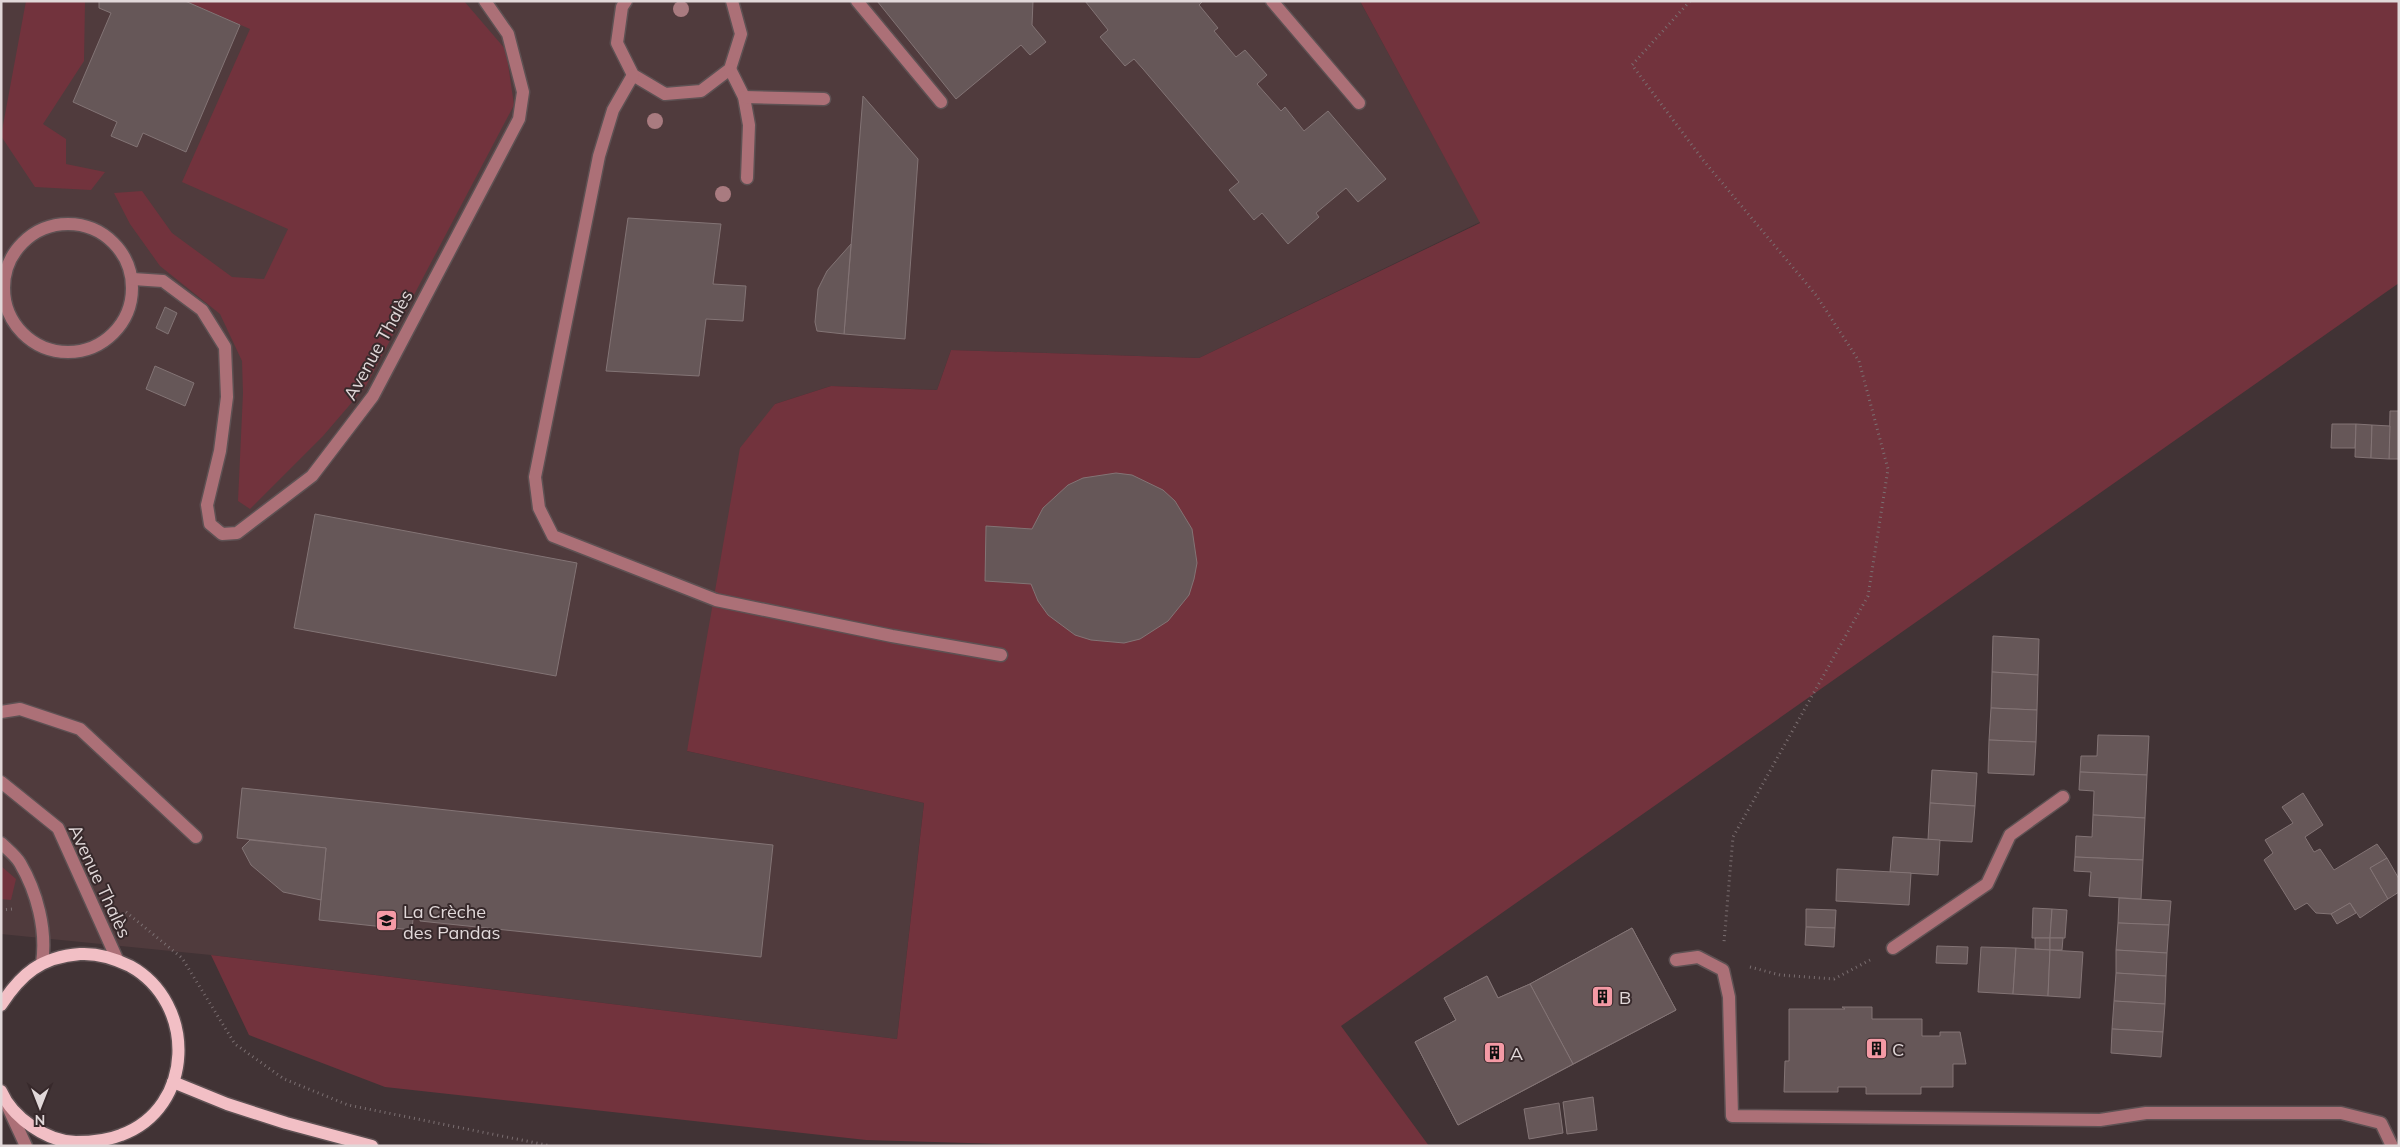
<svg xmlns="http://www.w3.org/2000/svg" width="2400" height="1147" font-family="Mulish,sans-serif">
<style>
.built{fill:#503b3d}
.green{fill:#72333d}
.building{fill:#665758;stroke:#837475}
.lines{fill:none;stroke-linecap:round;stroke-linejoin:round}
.minor-casing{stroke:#5e5153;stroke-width:15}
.major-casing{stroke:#5e5153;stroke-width:15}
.path{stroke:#7b6f71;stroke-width:3;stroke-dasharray:1 4;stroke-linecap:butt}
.minor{stroke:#ac7077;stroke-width:12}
.major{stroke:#f2bfc5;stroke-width:12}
.tree{fill:#a97b80}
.labels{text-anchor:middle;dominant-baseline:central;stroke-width:4;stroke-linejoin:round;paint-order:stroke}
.street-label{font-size:18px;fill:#e1d8d9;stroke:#37292b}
.poi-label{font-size:18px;fill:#e1d8d9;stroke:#37292b;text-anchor:start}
</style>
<rect width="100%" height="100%" fill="#413335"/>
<!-- built -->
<path class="built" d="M1 1H1360L1480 222 1199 358 951 350 937 390 831 386 775 404 687 751 924 803 897 1039 211 955 1 934Z"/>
<!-- green -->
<g class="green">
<path d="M26 1H85L84 61 43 124 66 139V164L105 172 91 190 35 187 1 136Z"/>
<path d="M185 1H464L506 50 514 105 366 386 323 436 250 509 238 501 243 393 242 361 220 314 160 266 130 224 114 193 142 191 172 233 232 277 264 279 288 229 182 182 250 29Z"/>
<path d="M1360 1H2399V283L1341 1026 1429 1146H1074L866 1140 385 1087 249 1035 211 955 897 1039 924 803 687 751 740 448 775 404 831 386 937 390 951 350 1199 358 1480 223Z"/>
<path d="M1 866 16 879 11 900 1 899Z"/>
</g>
<!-- building -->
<g class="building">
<path d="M99 1H185L240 25 186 152 143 133 137 147 111 136 117 122 73 102 111 13 99 8Z"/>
<path d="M877 1H1033L1032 25 1046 42 1030 55 1021 45 956 99Z"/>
<path d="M1085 1H1203L1199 5 1218 28 1214 31 1236 57 1245 50 1267 75 1257 84 1281 111 1285 107 1304 131 1328 111 1386 179 1358 202 1346 188 1316 213 1319 217 1288 244 1262 213 1254 220 1229 190 1239 182 1143 69 1134 59 1125 66 1100 37 1108 30Z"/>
<path d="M863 96 918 159 905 339 844 334Z"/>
<path d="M628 218 721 224 713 284 746 286 743 321 706 319 699 376 606 371Z"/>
<path d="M851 244 844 334 817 331 815 322 818 289 827 271Z"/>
<path d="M165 307 177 313 168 334 156 328Z"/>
<path d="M155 366 194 383 185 406 146 389Z"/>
<path d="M2390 411H2399V459H2389Z"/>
<path d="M2332 424H2356L2355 448H2331Z"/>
<path d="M2356 424 2372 425 2371 458 2355 457Z"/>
<path d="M2372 425 2390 426 2389 459 2371 458Z"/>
<path d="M1116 473 1132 475 1163 490 1175 501 1192 529 1197 563 1194 579 1189 595 1168 621 1140 639 1124 643 1091 640 1075 635 1048 615 1038 601 1031 584 985 581 986 526 1032 529 1043 508 1068 485 1083 478Z"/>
<path d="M315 514 577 563 556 676 294 628Z"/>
<path d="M1993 636 2039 639 2038 675 1992 672Z"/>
<path d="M1992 672 2038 675 2037 710 1991 708Z"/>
<path d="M1991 708 2037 710 2036 742 1989 740Z"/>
<path d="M2098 735 2149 736 2147 775 2080 772 2081 756H2097Z"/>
<path d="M1989 740 2036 742 2034 775 1988 773Z"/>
<path d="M1932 770 1977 773 1975 806 1930 803Z"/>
<path d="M2080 772 2147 775 2145 818 2093 815 2094 791 2079 790Z"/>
<path d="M242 788 773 845 761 957 420 921 421 909 414 908 412 930 319 920 326 848 237 838Z"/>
<path d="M2303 793 2323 825 2305 837 2314 852 2320 849 2334 870 2377 844 2387 858 2370 868 2388 899 2360 918 2350 903 2331 914 2316 913 2307 903 2295 910 2264 860 2273 853 2265 840 2293 823 2282 807Z"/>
<path d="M1930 803 1975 806 1972 842 1928 840Z"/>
<path d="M2093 815 2145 818 2143 860 2075 857 2076 836 2092 837Z"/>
<path d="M1893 837 1940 840 1938 875 1890 872Z"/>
<path d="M250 840 326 848 321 900 283 892 251 865 242 848Z"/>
<path d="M2075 857 2143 860 2141 899 2089 896 2091 872 2074 871Z"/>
<path d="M2387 858 2399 879V892L2388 899 2370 868Z"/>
<path d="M1837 869 1911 873 1909 905 1836 901Z"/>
<path d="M2119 898 2171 901 2169 925 2118 923Z"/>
<path d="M2350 903 2356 913 2337 924 2331 914Z"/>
<path d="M2033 908 2052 909 2050 938H2032Z"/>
<path d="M1806 909 1836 910 1835 928 1806 927Z"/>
<path d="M2052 909 2067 910 2065 938H2050Z"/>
<path d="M2118 923 2169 925 2167 953 2116 950Z"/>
<path d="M1806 927 1835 928 1834 947 1805 945Z"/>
<path d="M1632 928 1676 1010 1458 1125 1415 1042 1456 1020 1444 998 1487 976 1498 998 1530 984Z"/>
<path d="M1632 928 1676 1010 1573 1064 1530 984Z"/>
<path d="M2035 938H2050V950L2035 949Z"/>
<path d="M2050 938H2063L2062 950H2050Z"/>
<path d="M1937 946 1968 947 1967 964 1936 963Z"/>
<path d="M1981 947 2016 948 2013 994 1978 992Z"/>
<path d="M2016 948 2050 950 2048 996 2013 994Z"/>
<path d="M2050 950 2083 952 2080 998 2048 996Z"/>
<path d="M2116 950 2167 953 2166 976 2116 973Z"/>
<path d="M2116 973 2166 976 2165 1004 2114 1001Z"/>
<path d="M1487 976 1498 998 1530 984 1573 1064 1458 1125 1415 1042 1456 1020 1444 998Z"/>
<path d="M2114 1001 2165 1004 2163 1032 2112 1029Z"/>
<path d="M1842 1007H1872V1019H1922V1036H1940V1032H1960L1966 1064H1953V1087H1921V1094H1866V1087H1838V1092H1784L1785 1061H1789V1009H1845Z"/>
<path d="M2112 1029 2163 1032 2161 1057 2111 1053Z"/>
<path d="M1593 1097 1597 1130 1567 1134 1563 1102Z"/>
<path d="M1559 1103 1563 1133 1529 1139 1524 1109Z"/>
</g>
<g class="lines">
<defs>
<g id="minor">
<path d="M626 1 622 7 617 43 633 75 665 94 701 91 730 69 741 34 732 1"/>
<path d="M857 1 941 102"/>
<path d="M1272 1 1359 103"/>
<path d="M730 69 744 97 749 125 747 178"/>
<path d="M633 75 613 110 599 156 535 477 539 508 553 536 716 600 892 636 1001 655"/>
<path d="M744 97 824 99"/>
<circle cx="68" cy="288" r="64"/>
<path d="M133 279 163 281 202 310 225 347 227 397 220 451 207 505 210 524 222 534 237 533 312 476 373 396 519 119 523 92 508 34 485 1"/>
<path d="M1 712 20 709 80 729 196 837"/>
<path d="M1 782 58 828 117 959"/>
<path d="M1 843C7 849 16 856 20 863 37 892 47 930 42 963"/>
<path d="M1893 948 1987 884 2010 835 2063 797"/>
<path d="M1676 960 1698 957 1723 970 1729 997 1732 1116 2100 1120 2146 1113H2341L2381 1123 2392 1146"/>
<path d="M7 1105 26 1146"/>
</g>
<g id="major">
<path d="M1 1005C21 974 41 957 80 954 98 953 114 958 130 966 197 1003 195 1108 121 1135 106 1141 92 1142 76 1142 47 1142 12 1117 1 1091"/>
<path d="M173 1082 227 1104 286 1123 372 1146"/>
</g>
</defs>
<!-- minor casing -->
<use href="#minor" class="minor-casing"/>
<!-- major casing -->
<use href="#major" class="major-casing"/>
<!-- path -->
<g class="path">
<path d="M1690 1 1632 65 1703 160 1816 295 1859 361 1888 469 1868 596 1733 837 1724 942"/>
<path d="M1 910 13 909"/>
<path d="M126 912 182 958 235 1044 284 1079 348 1105 551 1146"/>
<path d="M1750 967 1780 975 1834 979 1870 960"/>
</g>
<!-- minor -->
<use href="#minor" class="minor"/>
<!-- major -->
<use href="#major" class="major"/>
</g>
<!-- trees -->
<g class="tree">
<circle cx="681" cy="9" r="8"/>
<circle cx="655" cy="121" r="8"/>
<circle cx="723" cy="194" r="8"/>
</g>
<!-- icons -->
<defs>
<symbol id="school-square" viewBox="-11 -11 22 22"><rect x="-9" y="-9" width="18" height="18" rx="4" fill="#f49aa5" stroke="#37292b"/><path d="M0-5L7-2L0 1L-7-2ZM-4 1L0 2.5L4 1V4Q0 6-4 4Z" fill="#111"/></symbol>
<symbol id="building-square" viewBox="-11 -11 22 22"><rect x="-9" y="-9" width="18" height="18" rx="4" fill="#f49aa5" stroke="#37292b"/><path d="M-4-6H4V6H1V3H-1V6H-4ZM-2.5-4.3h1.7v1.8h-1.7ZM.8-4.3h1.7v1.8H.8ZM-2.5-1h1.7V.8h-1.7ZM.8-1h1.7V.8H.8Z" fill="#111"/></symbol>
</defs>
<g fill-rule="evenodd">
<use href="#school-square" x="374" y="908" width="25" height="25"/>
<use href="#building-square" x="1590" y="984" width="25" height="25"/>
<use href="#building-square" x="1864" y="1036" width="25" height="25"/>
<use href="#building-square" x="1482" y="1040" width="25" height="25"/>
</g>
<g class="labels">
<!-- street labels -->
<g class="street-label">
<text transform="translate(378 345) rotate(-61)">Avenue Thalès</text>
<text transform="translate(100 881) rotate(65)">Avenue Thalès</text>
</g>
<!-- poi labels -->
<g class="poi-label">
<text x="403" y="911">La Crèche<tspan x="403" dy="21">des Pandas</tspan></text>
<text x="1619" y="997">B</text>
<text x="1892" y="1049">C</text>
<text x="1510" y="1053">A</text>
</g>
</g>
<!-- border -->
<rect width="2400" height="1147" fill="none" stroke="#e1d8d9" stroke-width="5"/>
<!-- north arrow -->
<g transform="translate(40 1107) rotate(180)" stroke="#37292b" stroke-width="4" paint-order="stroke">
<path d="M0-4L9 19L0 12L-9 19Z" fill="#e1d8d9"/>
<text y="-8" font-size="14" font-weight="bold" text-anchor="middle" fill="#e1d8d9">N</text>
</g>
</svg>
